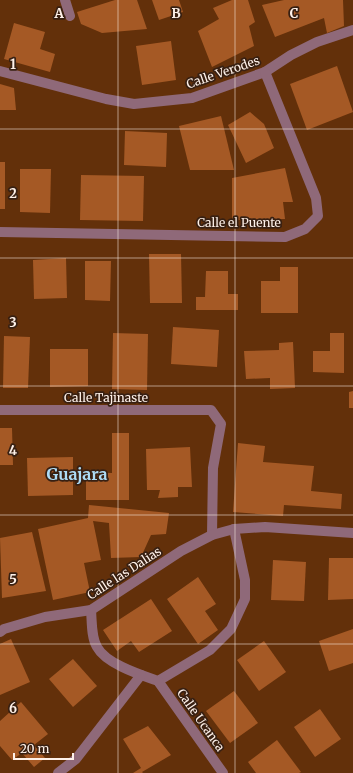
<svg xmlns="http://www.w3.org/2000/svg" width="353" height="773" font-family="Merriweather,serif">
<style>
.building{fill:#a55925}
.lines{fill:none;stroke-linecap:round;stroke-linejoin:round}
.minor{stroke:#8f6979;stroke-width:10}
.grid{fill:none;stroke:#fef1e9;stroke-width:1;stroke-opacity:0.55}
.labels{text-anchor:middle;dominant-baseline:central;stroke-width:3.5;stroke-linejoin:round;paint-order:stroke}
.street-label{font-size:12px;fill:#fef1e9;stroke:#382012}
.district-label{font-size:16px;font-weight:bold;fill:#addbf5;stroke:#382012}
.grid-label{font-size:13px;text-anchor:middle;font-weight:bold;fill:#fef1e9;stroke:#382012;stroke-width:3.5;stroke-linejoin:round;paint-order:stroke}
</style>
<rect width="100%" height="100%" fill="#63300a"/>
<!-- building -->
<g class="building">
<path d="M115 0H137L147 29 102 33 81 24 77 12Z"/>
<path d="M152 0H179L183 12 159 20Z"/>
<path d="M232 0H248L255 22 249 26 254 46 212 67 198 31 219 19 213 8Z"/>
<path d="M284 0H343L344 26 327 33 324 18 275 37 262 5Z"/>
<path d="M14 23 45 32 40 49 55 54 50 72 4 59Z"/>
<path d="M171 41 176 80 142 85 136 46Z"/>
<path d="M337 66 353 112 307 130 290 84Z"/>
<path d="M0 84 14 88 16 110H0Z"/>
<path d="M250 112 264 124 274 148 246 163 228 125Z"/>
<path d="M221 116 234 170H190L179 126Z"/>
<path d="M125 131 167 133 166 167 124 165Z"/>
<rect x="0" y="162" width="5" height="47"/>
<path d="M285 168 293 202H283L285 219 232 220V178Z"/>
<path d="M20 169H51L50 213 20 212Z"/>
<path d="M81 175 144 176 143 221 80 220Z"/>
<path d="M149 254H181L182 303H150Z"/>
<path d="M66 258 67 298 34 299 33 260Z"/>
<path d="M85 261H111L110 301 85 300Z"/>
<path d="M280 267H298V313H261V281H280Z"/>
<path d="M206 271H228V294H238V310H196V297H205Z"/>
<path d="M173 327 219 330 217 367 171 364Z"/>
<path d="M113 333 148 334 147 390 112 389Z"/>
<path d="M330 333H344V373L313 372V351H330Z"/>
<path d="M4 336 30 337 28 388H3Z"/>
<path d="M293 342 295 388 270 389V378L246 379 244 351 279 350V343Z"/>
<path d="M50 349H88V386L50 387Z"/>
<path d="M353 391V408H349V392Z"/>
<path d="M0 428H12L13 465H0Z"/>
<path d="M112 433H129V500H86V472L112 473Z"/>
<path d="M238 443 265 446 263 462 314 466 311 491 342 494 341 509 284 505 283 516 233 512Z"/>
<path d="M190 447 192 487H178V497L158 498 160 490H147L146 449Z"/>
<path d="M73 457V495L28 496 27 458Z"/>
<path d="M89 505 169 513 166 534 151 535 141 557 111 558 109 523 93 521 101 560 84 563 90 592 53 600 38 529 88 518Z"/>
<path d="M32 532 46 591 2 598 0 538Z"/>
<path d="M329 558H353V599L328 600Z"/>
<path d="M273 560 306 562 304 601 271 600Z"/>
<path d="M198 577 216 604 205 611 218 630 198 644 167 599Z"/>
<path d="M151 599 172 631 139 652 131 641 117 651 103 630Z"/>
<path d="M353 629V663L329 671 319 641Z"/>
<path d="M11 639 30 682 0 695V644Z"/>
<path d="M264 641 286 672 259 691 237 660Z"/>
<path d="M73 659 97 686 73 707 49 679Z"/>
<path d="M234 691 258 723 230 743 206 711Z"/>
<path d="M21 702 48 734 34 745 45 758 34 767 22 753 12 760 0 746V721Z"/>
<path d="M320 709 341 739 315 757 294 727Z"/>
<path d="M148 726 171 755 142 772 143 773H133L141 768 123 739Z"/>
<path d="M277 740 301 772 299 773H256L248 762Z"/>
</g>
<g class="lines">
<!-- minor -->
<g class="minor">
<path d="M65 0 70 16"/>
<path d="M0 71 106 99 134 104 192 98 265 72 291 55 317 42 353 30"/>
<path d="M0 232 285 237 305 229 318 216 316 198 265 72"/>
<path d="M0 410H211L221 424 213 468 212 535"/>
<path d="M91 610C92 621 91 637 97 647 106 664 141 675 158 681L210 650 231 629 245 599V580L234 529"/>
<path d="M0 632 4 629 45 617 91 610 181 551 212 535 234 529 265 527 353 533"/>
<path d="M158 681 223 773"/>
<path d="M58 773 76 759 141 675"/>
</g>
</g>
<!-- grid -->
<path class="grid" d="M118 0V773M235 0V773M0 129H353M0 258H353M0 386H353M0 515H353M0 644H353"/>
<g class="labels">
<!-- street labels -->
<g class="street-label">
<text transform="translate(223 72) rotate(-19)">Calle Verodes</text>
<text x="239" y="222">Calle el Puente</text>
<text x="106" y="397">Calle Tajinaste</text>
<text transform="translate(124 573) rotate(-33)">Calle las Dalias</text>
<text transform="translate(201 720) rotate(55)">Calle Ucanca</text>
</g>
<!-- district labels -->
<g class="district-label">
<text x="77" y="474">Guajara</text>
</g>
</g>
<g class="grid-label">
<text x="59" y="18">A</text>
<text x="176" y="18">B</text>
<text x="294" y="18">C</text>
<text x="13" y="69">1</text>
<text x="13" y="198">2</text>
<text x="13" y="327">3</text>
<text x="13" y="455">4</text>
<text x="13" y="584">5</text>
<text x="13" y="713">6</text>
</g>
<!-- scale -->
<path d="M14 753v6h59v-6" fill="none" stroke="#fef1e9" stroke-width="2"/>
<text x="20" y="753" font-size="12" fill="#fef1e9" stroke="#382012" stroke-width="3" paint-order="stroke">20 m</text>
</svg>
